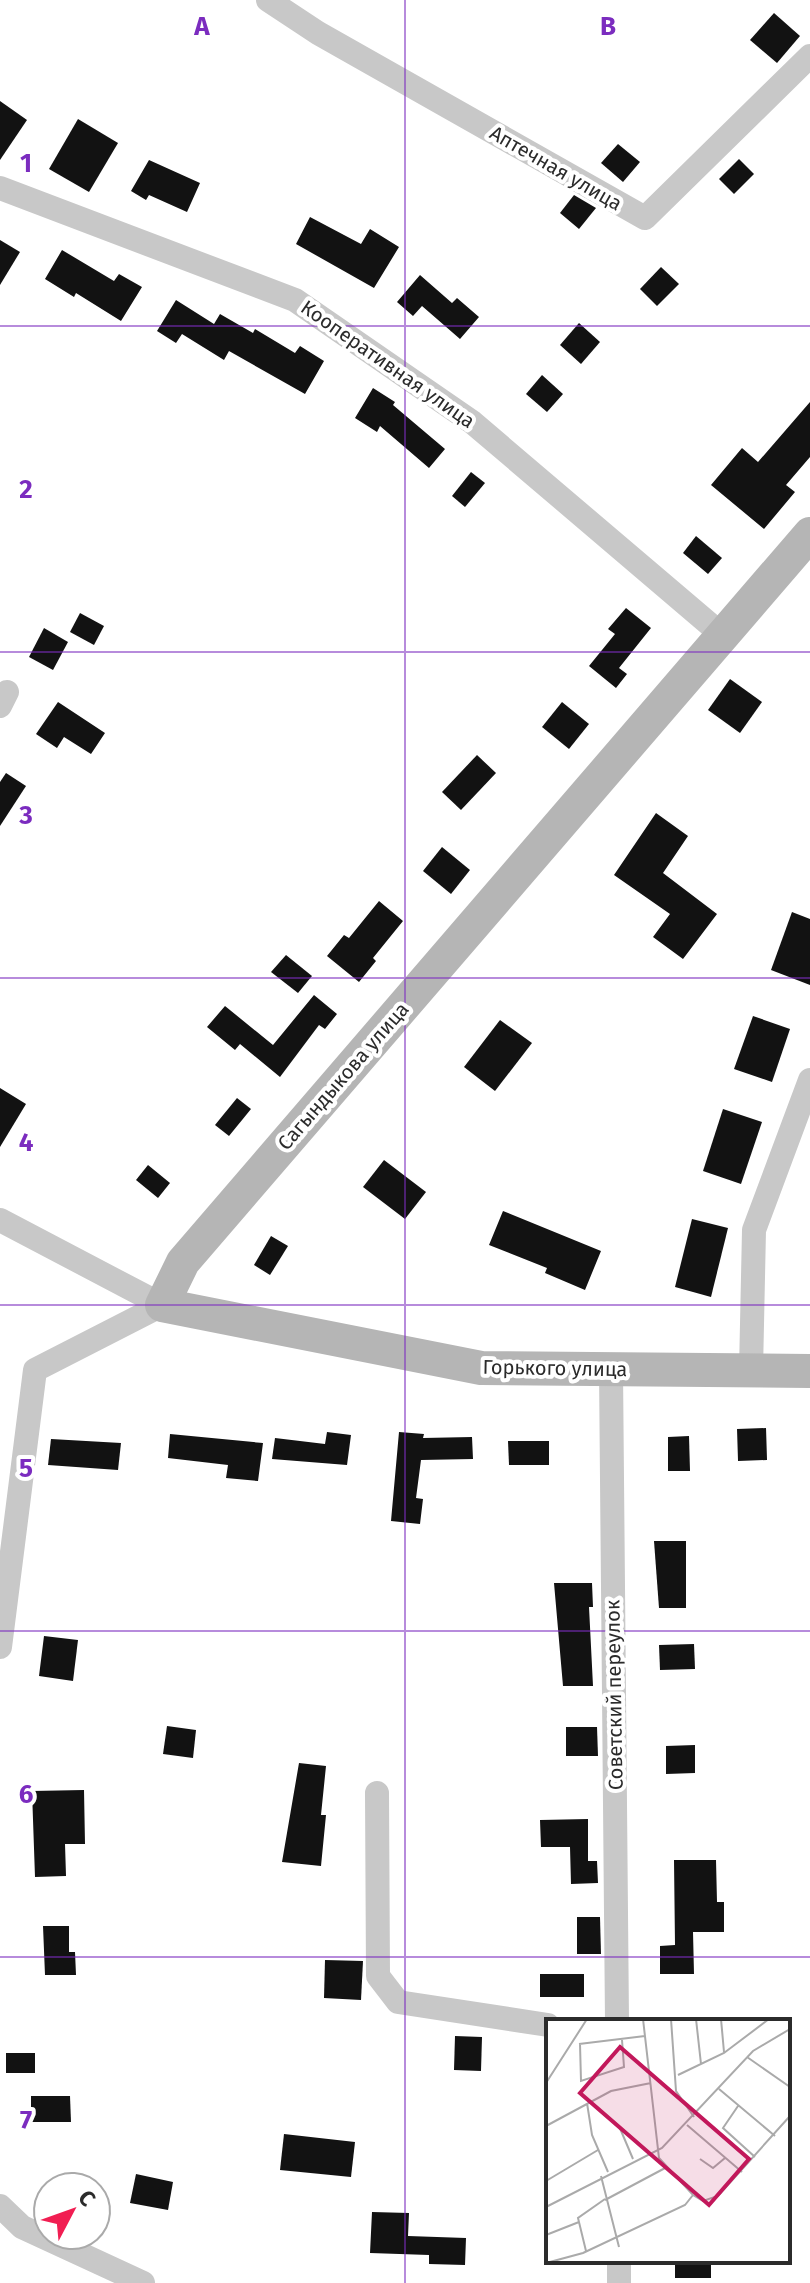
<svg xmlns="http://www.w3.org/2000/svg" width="810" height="2283" font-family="'Fira Sans',sans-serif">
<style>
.building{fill:#121212}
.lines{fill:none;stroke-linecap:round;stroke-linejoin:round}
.street{stroke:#c8c8c8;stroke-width:24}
.secondary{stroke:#b5b5b5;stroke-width:34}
.grid{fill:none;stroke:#7b2cbf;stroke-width:2;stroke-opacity:0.55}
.labels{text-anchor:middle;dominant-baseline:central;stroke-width:8;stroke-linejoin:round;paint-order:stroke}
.street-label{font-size:20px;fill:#2b2b2b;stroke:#fff}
.inset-road{fill:none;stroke:#aaa;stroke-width:2}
.view{fill:#c2185b;fill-opacity:0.15;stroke:#c2185b;stroke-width:4}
.inset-edge{fill:none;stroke:#2b2b2b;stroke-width:4}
.grid-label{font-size:26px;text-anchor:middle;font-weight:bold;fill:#7b2cbf;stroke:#fff;stroke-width:8;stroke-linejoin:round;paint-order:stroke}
</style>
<rect width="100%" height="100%" fill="#fff"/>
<!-- building -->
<g class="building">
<path d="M774 13 800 36 777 63 750 40Z"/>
<path d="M0 101 27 120 0 160Z"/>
<path d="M78 119 118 143 89 192 49 169Z"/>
<path d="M618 144 640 162 623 182 601 163Z"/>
<path d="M739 159 754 174 734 194 719 179Z"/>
<path d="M149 160 200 183 187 212 149 195 146 200 131 191Z"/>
<path d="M574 195 596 208 579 229 560 213Z"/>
<path d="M310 217 361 244 370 229 399 247 374 288 296 244Z"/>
<path d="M0 240 20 252 0 285Z"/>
<path d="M62 250 114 281 119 274 142 287 121 321 76 293 74 297 45 279Z"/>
<path d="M661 267 679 284 657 306 640 289Z"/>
<path d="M420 275 452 303 457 298 479 317 460 339 422 306 413 316 397 302Z"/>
<path d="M176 300 214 324 220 314 253 333 255 329 295 353 300 346 324 361 305 394 229 351 224 360 182 334 176 343 157 331Z"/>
<path d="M579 323 600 342 581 364 560 345Z"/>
<path d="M542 375 563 394 547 412 526 394Z"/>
<path d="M373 388 395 402 393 405 445 449 429 468 380 426 377 432 355 418Z"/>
<path d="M810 402V457L786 485 795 492 764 529 711 485 742 448 758 462Z"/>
<path d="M471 472 485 483 465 507 452 496Z"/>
<path d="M696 536 722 558 708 574 683 553Z"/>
<path d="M626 608 651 628 619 668 627 674 616 688 589 666 615 634 608 629Z"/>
<path d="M80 613 104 626 94 645 70 632Z"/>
<path d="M44 628 68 642 53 670 29 657Z"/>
<path d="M730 679 762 702 740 733 708 710Z"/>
<path d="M58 702 105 733 91 754 64 737 57 748 36 734Z"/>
<path d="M562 702 589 724 569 749 542 727Z"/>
<path d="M477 755 496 773 461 810 442 792Z"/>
<path d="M6 773 26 786 0 826V782Z"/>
<path d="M656 813 688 836 663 873 717 914 683 959 653 937 670 914 614 875Z"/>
<path d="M442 847 470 870 451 894 423 871Z"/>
<path d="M379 901 403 921 373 958 376 961 359 982 327 956 344 935 349 938Z"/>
<path d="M792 912 810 919V985L771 970Z"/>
<path d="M286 955 312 976 298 993 271 972Z"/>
<path d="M314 995 337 1014 325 1029 319 1025 280 1077 240 1044 235 1050 207 1027 225 1006 273 1045Z"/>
<path d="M753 1016 790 1029 772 1082 734 1069Z"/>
<path d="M500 1020 532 1043 495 1091 464 1067Z"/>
<path d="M0 1088 26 1104 0 1147Z"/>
<path d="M237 1098 251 1109 229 1136 215 1125Z"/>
<path d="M723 1109 762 1122 741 1184 703 1171Z"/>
<path d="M384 1160 426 1192 405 1219 363 1187Z"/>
<path d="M148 1165 170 1183 158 1198 136 1180Z"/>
<path d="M503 1211 601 1251 585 1290 545 1273 547 1268 489 1245Z"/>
<path d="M692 1219 728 1228 711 1297 675 1287Z"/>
<path d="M271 1236 288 1246 270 1275 254 1265Z"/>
<path d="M766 1428 767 1460 738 1461 737 1429Z"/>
<path d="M327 1432 351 1435 347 1465 272 1459 275 1438 325 1444Z"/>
<path d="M399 1432 424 1434 423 1438 472 1437 473 1459 421 1460 416 1498 423 1499 420 1524 391 1521Z"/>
<path d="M170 1434 263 1443 258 1481 226 1478 228 1465 168 1458Z"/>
<path d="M689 1436 690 1471H668V1437Z"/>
<path d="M51 1439 121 1443 118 1470 48 1465Z"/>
<path d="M508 1441H549V1465H509Z"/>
<path d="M654 1541H686V1608H659Z"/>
<path d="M554 1583H592L593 1607H589L593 1686H563Z"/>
<path d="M44 1636 78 1640 73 1681 39 1676Z"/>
<path d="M694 1644 695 1669 660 1670 659 1645Z"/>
<path d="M167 1726 196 1730 193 1758 163 1754Z"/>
<path d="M566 1727H597L598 1756H566Z"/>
<path d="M695 1745V1773L666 1774V1746Z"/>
<path d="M299 1763 326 1766 321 1815H326L321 1866 282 1862Z"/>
<path d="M84 1790 85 1844H65L66 1876 35 1877 32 1791Z"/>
<path d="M588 1819V1861H597L598 1883 571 1884 570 1847H541L540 1820Z"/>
<path d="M674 1860H716L717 1902H724V1932H693L694 1974H660V1946L675 1945Z"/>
<path d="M577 1917H600L601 1954H577Z"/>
<path d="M43 1926H69V1952H75L76 1975H45Z"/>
<path d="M325 1960 363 1961 361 2000 324 1998Z"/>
<rect x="540" y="1974" width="44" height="23"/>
<path d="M455 2036 482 2037 481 2071 454 2070Z"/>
<rect x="6" y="2053" width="29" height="20"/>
<path d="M31 2096H70L71 2122H31Z"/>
<path d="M284 2134 355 2142 351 2177 280 2170Z"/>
<path d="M136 2174 173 2182 168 2210 130 2203Z"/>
<path d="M372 2212 409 2213 408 2236 466 2238 465 2265 429 2264V2255L370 2253Z"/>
<rect x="675" y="2261" width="36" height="17"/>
</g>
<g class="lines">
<!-- street -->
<g class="street">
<path d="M268 0 318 33 645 218 810 56"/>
<path d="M0 188 295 300 472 422 721 634"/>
<path d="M0 706 7 692"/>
<path d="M0 1220 162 1305"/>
<path d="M611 1370 617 2021"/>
<path d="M751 1371 754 1230 810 1080"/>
<path d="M0 1647 35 1370 162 1305"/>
<path d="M377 1793 378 1976 398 2002 548 2025"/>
<path d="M0 2206 22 2227 143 2283"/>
<path d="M619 2261V2283"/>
</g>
<!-- secondary -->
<path class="secondary" d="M810 534 183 1262 162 1305 481 1368 810 1371"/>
</g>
<!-- grid -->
<path class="grid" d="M405 0V2283M0 326H810M0 652H810M0 978H810M0 1305H810M0 1631H810M0 1957H810"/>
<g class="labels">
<!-- street labels -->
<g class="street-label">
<text transform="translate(556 168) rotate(30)">Аптечная улица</text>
<text transform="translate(388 364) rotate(35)">Кооперативная улица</text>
<text transform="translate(343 1076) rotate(-49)">Сагындыкова улица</text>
<text transform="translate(555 1368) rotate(1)">Горького улица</text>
<text transform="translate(614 1695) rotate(-91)">Советский переулок</text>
</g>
</g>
<!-- overview -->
<g transform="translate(546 2019)">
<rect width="244" height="244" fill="#fff"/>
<path class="inset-road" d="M97 0 113 139 147 176 157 182 172 177 244 97M125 0 130 72 148 98M150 0 155 45M175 0 178 33M33 25 99 17M34 25 35 62 78 48 76 21M201 38 244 68M132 56 178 34 223 0M0 64 41 0M173 70 229 117M41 84 46 116 62 153M192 87 177 109 209 138M141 106 196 153M0 107 65 72 105 64M73 107 87 140M0 121V149M154 140 167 149 179 139M55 157 73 228M0 162 52 131M59 181 121 148M0 188 116 129 207 32 244 10M0 216 33 203M40 232 32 199 59 180M0 244 37 234 139 186 147 176"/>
<path class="view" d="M74 28 203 140 163 186 34 74Z"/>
<rect width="244" height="244" class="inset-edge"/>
</g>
<g class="grid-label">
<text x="202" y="35">A</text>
<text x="608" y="35">B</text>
<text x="26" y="172">1</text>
<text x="26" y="498">2</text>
<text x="26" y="824">3</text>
<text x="26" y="1151">4</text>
<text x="26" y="1477">5</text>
<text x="26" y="1803">6</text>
<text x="26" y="2129">7</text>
</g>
<!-- north arrow -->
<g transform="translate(72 2211) rotate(49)"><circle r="38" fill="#ffffff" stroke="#aaaaaa" stroke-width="2"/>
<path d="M0-6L14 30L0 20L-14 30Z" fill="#f11e52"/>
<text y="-12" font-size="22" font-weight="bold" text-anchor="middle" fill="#2b2b2b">С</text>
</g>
</svg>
